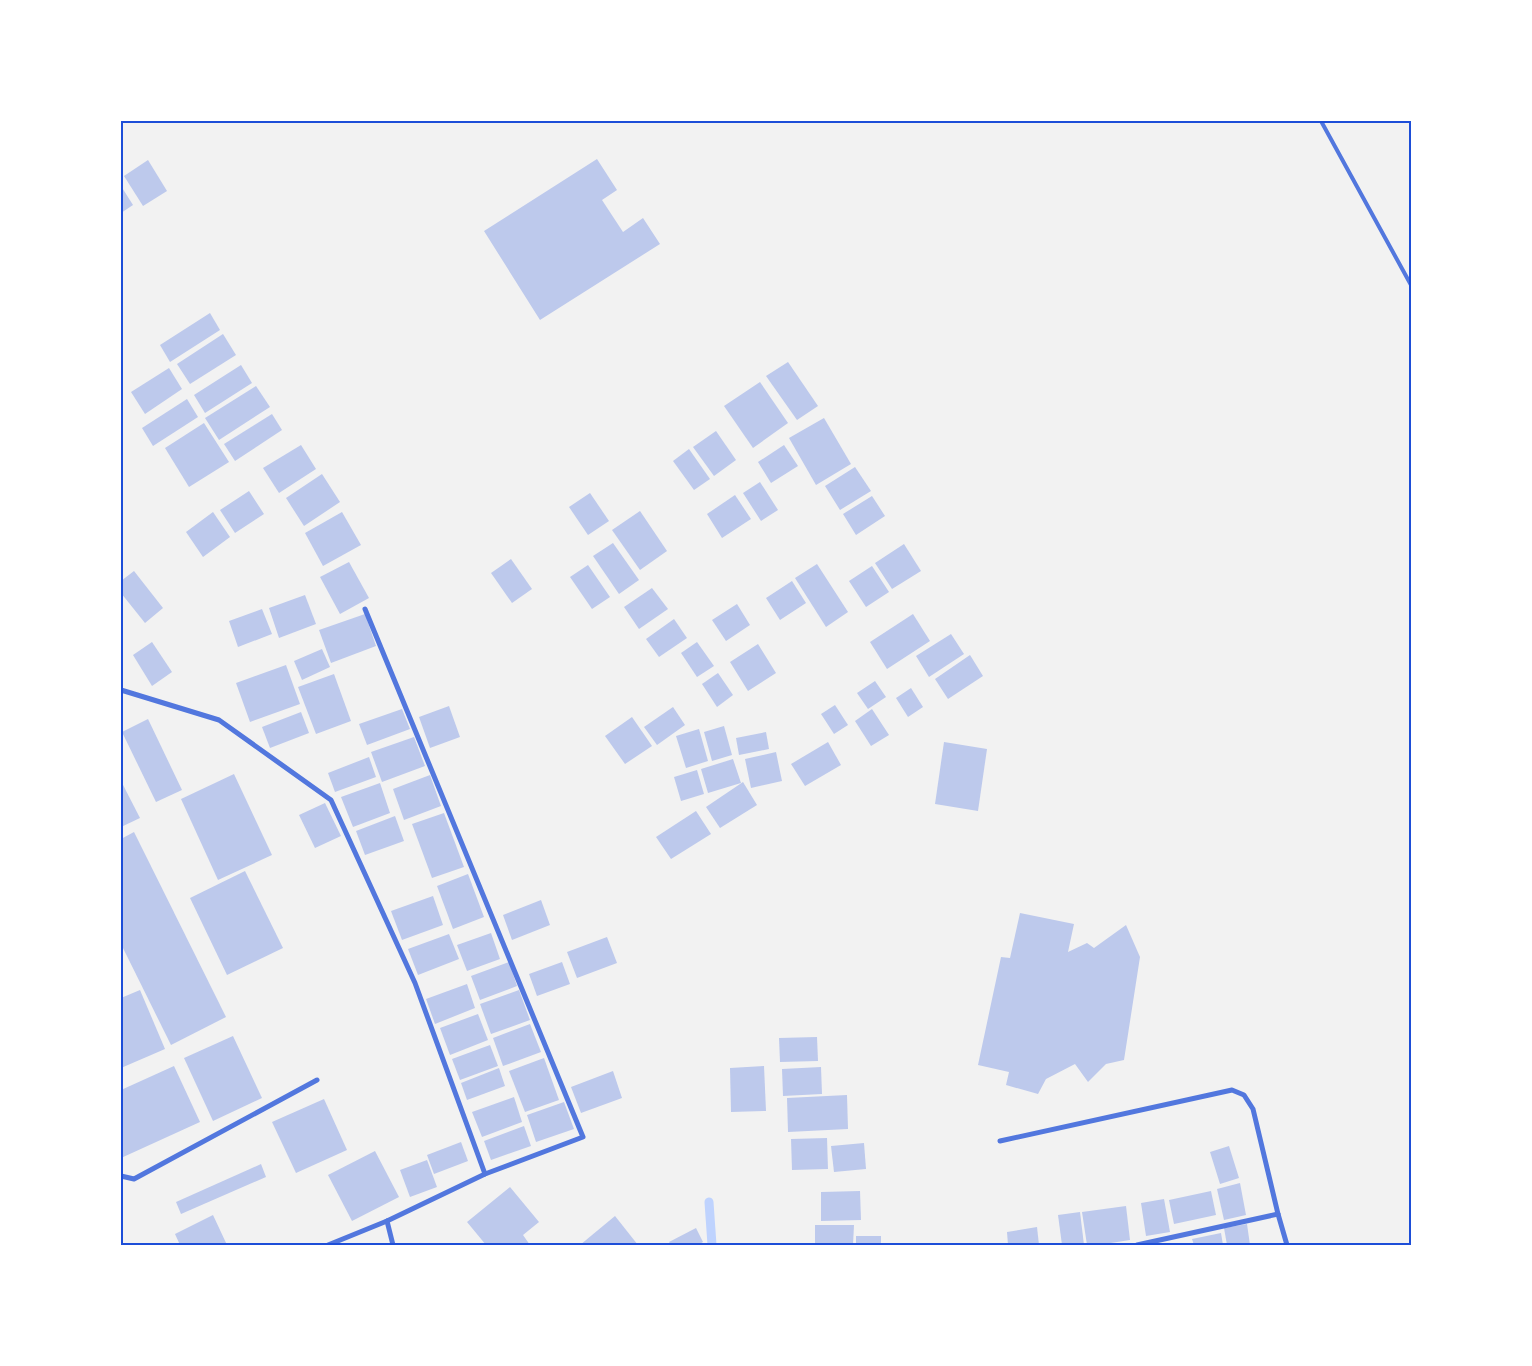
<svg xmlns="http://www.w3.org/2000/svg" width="1532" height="1366" font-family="Signika,sans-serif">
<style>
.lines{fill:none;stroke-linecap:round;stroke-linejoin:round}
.stream{stroke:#bfd3fe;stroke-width:9}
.building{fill:#bdc9ec}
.service{stroke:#5277de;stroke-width:4}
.minor{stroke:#5277de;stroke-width:5}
.neatline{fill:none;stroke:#1d4ed8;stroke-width:2}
</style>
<rect width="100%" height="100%" fill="#f2f2f2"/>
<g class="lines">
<!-- stream -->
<path class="stream" d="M709 1202 712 1245"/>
</g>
<!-- building -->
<g class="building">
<path d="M597 159 617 190 602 200 623 232 643 218 660 244 540 320 484 231Z"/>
<path d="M148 160 167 191 143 206 124 176Z"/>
<path d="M121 186 133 205 121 213Z"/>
<path d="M210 313 220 330 170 362 160 345Z"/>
<path d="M223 334 236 355 190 384 177 364Z"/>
<path d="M788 362 818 406 797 420 766 376Z"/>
<path d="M241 365 252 383 205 413 194 395Z"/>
<path d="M169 368 182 389 145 414 131 392Z"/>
<path d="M760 382 788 423 753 448 724 406Z"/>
<path d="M256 386 270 407 219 440 205 418Z"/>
<path d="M187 399 198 417 153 446 142 428Z"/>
<path d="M272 414 282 430 235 461 224 444Z"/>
<path d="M824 418 851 464 816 485 789 438Z"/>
<path d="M204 423 229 462 189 487 165 448Z"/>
<path d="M716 431 736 460 714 476 693 447Z"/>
<path d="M301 445 316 469 279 493 263 468Z"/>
<path d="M784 445 798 466 771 483 758 462Z"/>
<path d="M689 449 710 479 694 490 673 461Z"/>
<path d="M855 467 871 491 840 510 825 486Z"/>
<path d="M322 474 340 502 304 526 286 498Z"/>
<path d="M760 482 778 510 761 521 743 493Z"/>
<path d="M249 491 264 514 235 533 220 510Z"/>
<path d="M590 493 609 521 588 535 569 507Z"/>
<path d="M735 495 751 519 722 538 707 514Z"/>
<path d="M872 496 885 516 856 535 843 514Z"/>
<path d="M640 511 667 551 640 570 612 530Z"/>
<path d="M213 512 230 537 203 557 186 532Z"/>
<path d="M342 512 361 545 323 566 305 533Z"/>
<path d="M613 543 639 580 619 594 593 556Z"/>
<path d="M904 544 921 571 892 589 875 563Z"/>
<path d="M511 559 532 589 512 603 491 573Z"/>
<path d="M349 562 369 598 340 614 320 577Z"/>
<path d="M817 564 848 612 826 627 795 578Z"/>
<path d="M588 565 610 597 592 609 570 577Z"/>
<path d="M872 566 889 592 866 607 849 581Z"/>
<path d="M134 571 163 608 145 623 121 593V581Z"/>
<path d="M792 581 806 603 780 620 766 598Z"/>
<path d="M652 588 668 609 639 629 624 607Z"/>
<path d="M305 595 316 624 279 638 269 608Z"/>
<path d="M737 604 750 625 726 641 712 620Z"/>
<path d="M262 609 272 634 238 647 229 621Z"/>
<path d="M365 614 376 646 331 663 319 630Z"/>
<path d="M913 614 930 641 887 669 870 642Z"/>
<path d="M674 619 687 638 659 657 646 639Z"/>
<path d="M951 634 964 654 929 677 916 656Z"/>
<path d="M152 642 172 672 152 686 133 655Z"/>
<path d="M697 642 714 666 697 677 681 653Z"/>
<path d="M758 644 776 673 748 691 730 662Z"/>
<path d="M322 649 330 667 302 680 294 661Z"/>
<path d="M970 655 983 676 948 699 935 679Z"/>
<path d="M286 665 300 704 250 722 236 683Z"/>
<path d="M718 673 733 695 717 707 702 684Z"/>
<path d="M334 674 351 721 316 734 298 687Z"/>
<path d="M875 681 886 697 868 709 857 693Z"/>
<path d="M911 688 923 707 908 717 896 698Z"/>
<path d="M835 705 848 725 834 734 821 714Z"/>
<path d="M449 706 460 737 430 748 419 717Z"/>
<path d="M673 707 685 725 657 745 644 727Z"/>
<path d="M402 709 410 729 367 745 359 724Z"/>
<path d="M872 709 889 735 871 746 855 721Z"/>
<path d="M301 712 309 733 270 748 262 727Z"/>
<path d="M632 717 652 746 625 764 605 736Z"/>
<path d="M148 719 182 790 156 802 122 732Z"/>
<path d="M724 726 732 755 712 761 704 732Z"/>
<path d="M699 729 708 761 686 768 676 736Z"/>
<path d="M766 732 769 749 739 755 736 738Z"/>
<path d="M414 737 425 766 382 782 371 752Z"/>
<path d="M828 742 841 765 805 786 791 764Z"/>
<path d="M944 742 987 749 978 811 935 804Z"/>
<path d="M776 752 782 781 751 788 745 759Z"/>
<path d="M369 757 376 777 335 792 328 773Z"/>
<path d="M733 759 741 783 708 793 701 769Z"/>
<path d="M697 770 704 794 681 801 674 777Z"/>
<path d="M234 774 272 855 218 880 181 799Z"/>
<path d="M430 775 441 806 404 820 393 789Z"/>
<path d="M121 781 140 818 121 827Z"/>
<path d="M743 782 757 805 720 828 706 807Z"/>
<path d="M380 783 390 813 353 827 341 797Z"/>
<path d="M325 803 341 836 315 848 299 815Z"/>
<path d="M696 811 711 834 671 859 656 837Z"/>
<path d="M444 813 464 867 432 878 412 824Z"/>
<path d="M395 816 404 841 365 855 356 831Z"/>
<path d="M134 832 226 1017 171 1045 121 944V839Z"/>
<path d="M245 871 283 948 227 975 190 898Z"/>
<path d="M468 874 484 917 453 929 437 886Z"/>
<path d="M433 896 443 925 402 940 391 911Z"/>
<path d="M541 900 550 925 512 940 503 915Z"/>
<path d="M1020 913 1074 924 1068 952 1087 943 1094 948 1126 925 1140 957 1124 1060 1106 1064 1088 1082 1075 1064 1046 1079 1038 1094 1006 1085 1009 1072 978 1065 1001 957 1010 958Z"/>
<path d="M491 933 500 959 467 971 457 945Z"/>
<path d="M449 934 459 959 418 975 408 949Z"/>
<path d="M607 937 617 963 577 978 567 952Z"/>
<path d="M509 962 517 986 480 1000 471 976Z"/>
<path d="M562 962 570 984 537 996 529 974Z"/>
<path d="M467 984 475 1008 435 1024 426 999Z"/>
<path d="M140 990 165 1049 121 1068V998Z"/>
<path d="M519 990 530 1020 491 1034 480 1004Z"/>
<path d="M478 1014 488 1040 450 1055 440 1028Z"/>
<path d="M530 1024 541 1052 503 1066 493 1038Z"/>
<path d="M233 1036 262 1098 213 1121 184 1058Z"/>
<path d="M817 1037 818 1061 780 1062 779 1038Z"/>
<path d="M490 1045 498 1066 460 1080 452 1059Z"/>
<path d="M544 1058 559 1100 525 1112 509 1071Z"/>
<path d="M174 1066 200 1122 121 1158V1090Z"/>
<path d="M764 1066 766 1111 731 1112 730 1068Z"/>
<path d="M821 1067 822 1094 783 1096 782 1069Z"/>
<path d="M499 1068 505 1086 467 1100 461 1083Z"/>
<path d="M613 1071 622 1098 581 1113 571 1087Z"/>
<path d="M847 1095 848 1129 788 1132 787 1098Z"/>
<path d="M514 1097 522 1122 482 1137 472 1112Z"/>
<path d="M324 1099 347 1150 296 1173 272 1122Z"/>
<path d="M564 1102 574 1129 536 1142 527 1115Z"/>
<path d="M524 1126 531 1146 491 1160 484 1141Z"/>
<path d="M827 1138 828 1169 792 1170 791 1139Z"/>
<path d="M461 1142 468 1161 434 1174 427 1155Z"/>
<path d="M864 1143 866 1169 834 1172 831 1146Z"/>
<path d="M1229 1146 1239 1178 1220 1184 1210 1152Z"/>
<path d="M375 1151 399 1197 352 1221 328 1175Z"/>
<path d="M427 1160 437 1187 410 1197 400 1170Z"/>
<path d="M261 1164 266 1177 181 1214 176 1202Z"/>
<path d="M1240 1183 1246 1215 1224 1220 1217 1189Z"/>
<path d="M510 1187 539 1222 523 1235 530 1245H486L467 1222Z"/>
<path d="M860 1191 861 1220 821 1221V1192Z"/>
<path d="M1211 1191 1216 1215 1174 1224 1169 1200Z"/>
<path d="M1164 1199 1170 1232 1146 1236 1141 1203Z"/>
<path d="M1126 1206 1130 1240 1098 1245H1087L1082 1212Z"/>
<path d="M1080 1212 1084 1245H1062L1058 1215Z"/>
<path d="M213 1215 227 1245H180L175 1234Z"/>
<path d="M615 1216 638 1245H580Z"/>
<path d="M1247 1224 1250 1245H1227L1224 1228Z"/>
<path d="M815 1225H854L853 1245H815Z"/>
<path d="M1037 1227 1039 1245H1008L1007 1232Z"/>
<path d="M696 1228 703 1242 698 1245H671L669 1242Z"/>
<path d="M1221 1233 1223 1245H1194L1192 1239Z"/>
<rect x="856" y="1236" width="25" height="9"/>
</g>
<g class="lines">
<!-- service -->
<path class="service" d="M1321 121 1411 285"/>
<!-- minor -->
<g class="minor">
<path d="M121 690 219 720 331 800 415 983 485 1174"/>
<path d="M1000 1141 1232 1090 1244 1095 1253 1109 1278 1214 1287 1245"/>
<path d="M121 1176 134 1179 317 1080"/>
<path d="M387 1221 393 1245"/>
<path d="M328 1245 387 1221 485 1174 583 1137 365 609"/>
<path d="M1137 1245 1278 1214"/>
</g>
</g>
<!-- border -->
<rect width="1532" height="1366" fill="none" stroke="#ffffff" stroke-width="245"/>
<rect x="122" y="122" width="1288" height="1122" class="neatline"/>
</svg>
